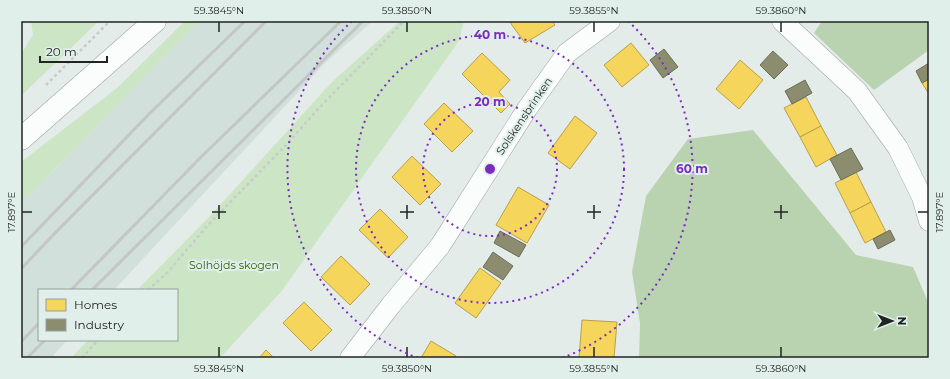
<svg xmlns="http://www.w3.org/2000/svg" width="950" height="379" font-family="Montserrat,sans-serif">
<style>
.built{fill:#d1e0db}
.green{fill:#cce6c5}
.forest{fill:#b9d3b1}
.homes{fill:#f6d55c;stroke:#b6a04b}
.industry{fill:#8c8c6e;stroke:#6c6d58}
.lines{fill:none;stroke-linecap:round;stroke-linejoin:round}
.minor-casing{stroke:#a0a7a5;stroke-width:21}
.tertiary-casing{stroke:#a0a7a5;stroke-width:23}
.path{stroke:#c8cbca;stroke-width:2.5;stroke-dasharray:3 3;stroke-linecap:butt}
.minor{stroke:#fbfcfc;stroke-width:20}
.tertiary{stroke:#fbfcfc;stroke-width:22}
.rail{stroke:#c4c6c5;stroke-width:3}
.ticks{fill:none;stroke:#202523;stroke-width:1.5}
.ring{fill:none;stroke:#7b2cbf;stroke-width:2;stroke-dasharray:2 4}
.labels{text-anchor:middle;dominant-baseline:central;stroke-width:4;stroke-linejoin:round;paint-order:stroke}
.street-label{font-size:11px;fill:#202523;stroke:#e1efeb}
.park-label{font-size:11px;fill:#30600a;stroke:#e1efeb}
.centre{fill:#7b2cbf;stroke:#e1efeb;stroke-width:2}
.ring-label{font-size:12px;text-anchor:middle;font-weight:bold;fill:#7b2cbf;stroke:#e1efeb;stroke-width:4;stroke-linejoin:round;paint-order:stroke}
.neatline{fill:none;stroke:#202523;stroke-width:1.5}
.ticks-label{font-size:10px;text-anchor:middle;fill:#202523}
</style>
<rect width="100%" height="100%" fill="#e4ecea"/>
<!-- built -->
<path class="built" d="M199 21H373L327 61 114 290H39V340H67L51 358H21V204Z"/>
<!-- green -->
<g class="green">
<path d="M31 21H99L21 96V54L33 35Z"/>
<path d="M185 21H199L21 204V162L117 88Z"/>
<path d="M400 21H464L459 41 281 292 220 358H71L88 340H177V290H137L209 217 332 82Z"/>
</g>
<!-- forest -->
<g class="forest">
<path d="M822 21H929V50L874 90 814 33Z"/>
<path d="M753 130 856 255 913 267 929 304V358H639L640 323 632 272 646 196 688 139Z"/>
</g>
<!-- homes -->
<g class="homes">
<path d="M509 21H552L555 25 525 43Z"/>
<path d="M631 43 649 65 622 87 604 65Z"/>
<path d="M482 53 510 80 499 92 510 104 501 113 462 74Z"/>
<path d="M740 60 763 80 739 109 716 89Z"/>
<path d="M929 79V94L922 83Z"/>
<path d="M806 97 821 126 800 137 784 108Z"/>
<path d="M444 103 473 131 452 152 424 124Z"/>
<path d="M575 116 597 133 570 169 548 153Z"/>
<path d="M821 126 837 155 816 167 800 137Z"/>
<path d="M412 156 441 184 420 205 392 177Z"/>
<path d="M856 172 871 202 850 213 835 183Z"/>
<path d="M518 187 549 205 527 243 496 225Z"/>
<path d="M871 202 886 232 865 243 850 213Z"/>
<path d="M380 209 408 237 388 258 359 230Z"/>
<path d="M341 256 370 284 350 305 321 277Z"/>
<path d="M480 268 501 283 476 318 455 303Z"/>
<path d="M304 302 332 330 311 351 283 323Z"/>
<path d="M582 320 617 322 614 358H579Z"/>
<path d="M431 341 456 356 455 358H421Z"/>
<path d="M266 350 274 358H259Z"/>
</g>
<!-- industry -->
<g class="industry">
<path d="M664 49 678 67 663 78 650 60Z"/>
<path d="M773 51 788 65 774 79 760 65Z"/>
<path d="M929 63V79L922 83 916 71Z"/>
<path d="M805 80 812 93 792 104 785 91Z"/>
<path d="M851 148 863 169 841 180 830 159Z"/>
<path d="M890 230 895 240 878 249 873 239Z"/>
<path d="M500 231 526 245 519 257 494 243Z"/>
<path d="M493 252 513 266 503 280 483 267Z"/>
</g>
<g class="lines">
<defs>
<g id="minor">
<path d="M782 21 857 91 898 148 922 197 929 221"/>
<path d="M350 358 391 305 440 246 527 109 567 53 610 21"/>
</g>
<path id="tertiary" d="M21 139 155 21"/>
</defs>
<!-- minor casing -->
<use href="#minor" class="minor-casing"/>
<!-- tertiary casing -->
<use href="#tertiary" class="tertiary-casing"/>
<!-- path -->
<g class="path">
<path d="M46 85 110 21"/>
<path d="M148 290 167 273 207 226 287 144 319 108 404 21"/>
<path d="M82 358 98 340"/>
</g>
<!-- minor -->
<use href="#minor" class="minor"/>
<!-- tertiary -->
<use href="#tertiary" class="tertiary"/>
<!-- rail -->
<g class="rail">
<path d="M21 247 149 114 245 21"/>
<path d="M21 269 54 234 266 21"/>
<path d="M71 290 201 157 341 21"/>
<path d="M92 290 363 21"/>
<path d="M21 342 39 323"/>
<path d="M27 358 45 340"/>
</g>
</g>
<!-- ticks -->
<path class="ticks" d="M219 22V32M407 22V32M594 22V32M781 22V32M219 205V219M407 205V219M594 205V219M781 205V219M22 212H32M212 212H226M400 212H414M587 212H601M774 212H788M918 212H928M219 347V357M407 347V357M594 347V357M781 347V357"/>
<!-- distance rings -->
<g class="ring">
<circle cx="490" cy="169" r="67"/>
<circle cx="490" cy="169" r="134"/>
<path d="M418 358A202 202 0 0 1 352 21M628 21A202 202 0 0 1 562 358"/>
</g>
<g class="labels">
<!-- street labels -->
<g class="street-label">
<text transform="translate(524 116) rotate(-56)">Solskensbrinken</text>
</g>
<!-- park labels -->
<g class="park-label">
<text x="234" y="265">Solhöjds skogen</text>
</g>
</g>
<circle cx="490" cy="169" r="6" class="centre"/>
<g class="ring-label">
<text x="490" y="39">40 m</text>
<text x="490" y="106">20 m</text>
<text x="692" y="173">60 m</text>
</g>
<!-- border -->
<rect width="950" height="379" fill="none" stroke="#e1efeb" stroke-width="44"/>
<!-- legend -->
<rect x="38" y="289" width="140" height="52" fill="#e1efeb" stroke="#949e9b"/>
<rect x="46" y="299" width="20" height="12" fill="#f6d55c" stroke="#949e9b"/>
<text x="74" y="309" font-size="12" fill="#202523">Homes</text>
<rect x="46" y="319" width="20" height="12" fill="#8c8c6e" stroke="#949e9b"/>
<text x="74" y="329" font-size="12" fill="#202523">Industry</text>
<!-- north arrow -->
<g transform="translate(892 321) rotate(90)" stroke="#e1efeb" stroke-width="3" paint-order="stroke">
<path d="M0-3L7 15L0 10L-7 15Z" fill="#202523"/>
<text y="-6" font-size="11" font-weight="bold" text-anchor="middle" fill="#202523">N</text>
</g>
<!-- scale -->
<path d="M40 56v6h67v-6" fill="none" stroke="#202523" stroke-width="2"/>
<text x="46" y="56" font-size="12" fill="#202523" stroke="#e1efeb" stroke-width="3" paint-order="stroke">20 m</text>
<rect x="22" y="22" width="906" height="335" class="neatline"/>
<g class="ticks-label">
<text x="219" y="14">59.3845°N</text>
<text x="407" y="14">59.3850°N</text>
<text x="594" y="14">59.3855°N</text>
<text x="781" y="14">59.3860°N</text>
<text transform="translate(939 212) rotate(-90)" y="4">17.897°E</text>
<text transform="translate(11 212) rotate(-90)" y="4">17.897°E</text>
<text x="219" y="372">59.3845°N</text>
<text x="407" y="372">59.3850°N</text>
<text x="594" y="372">59.3855°N</text>
<text x="781" y="372">59.3860°N</text>
</g>
</svg>
